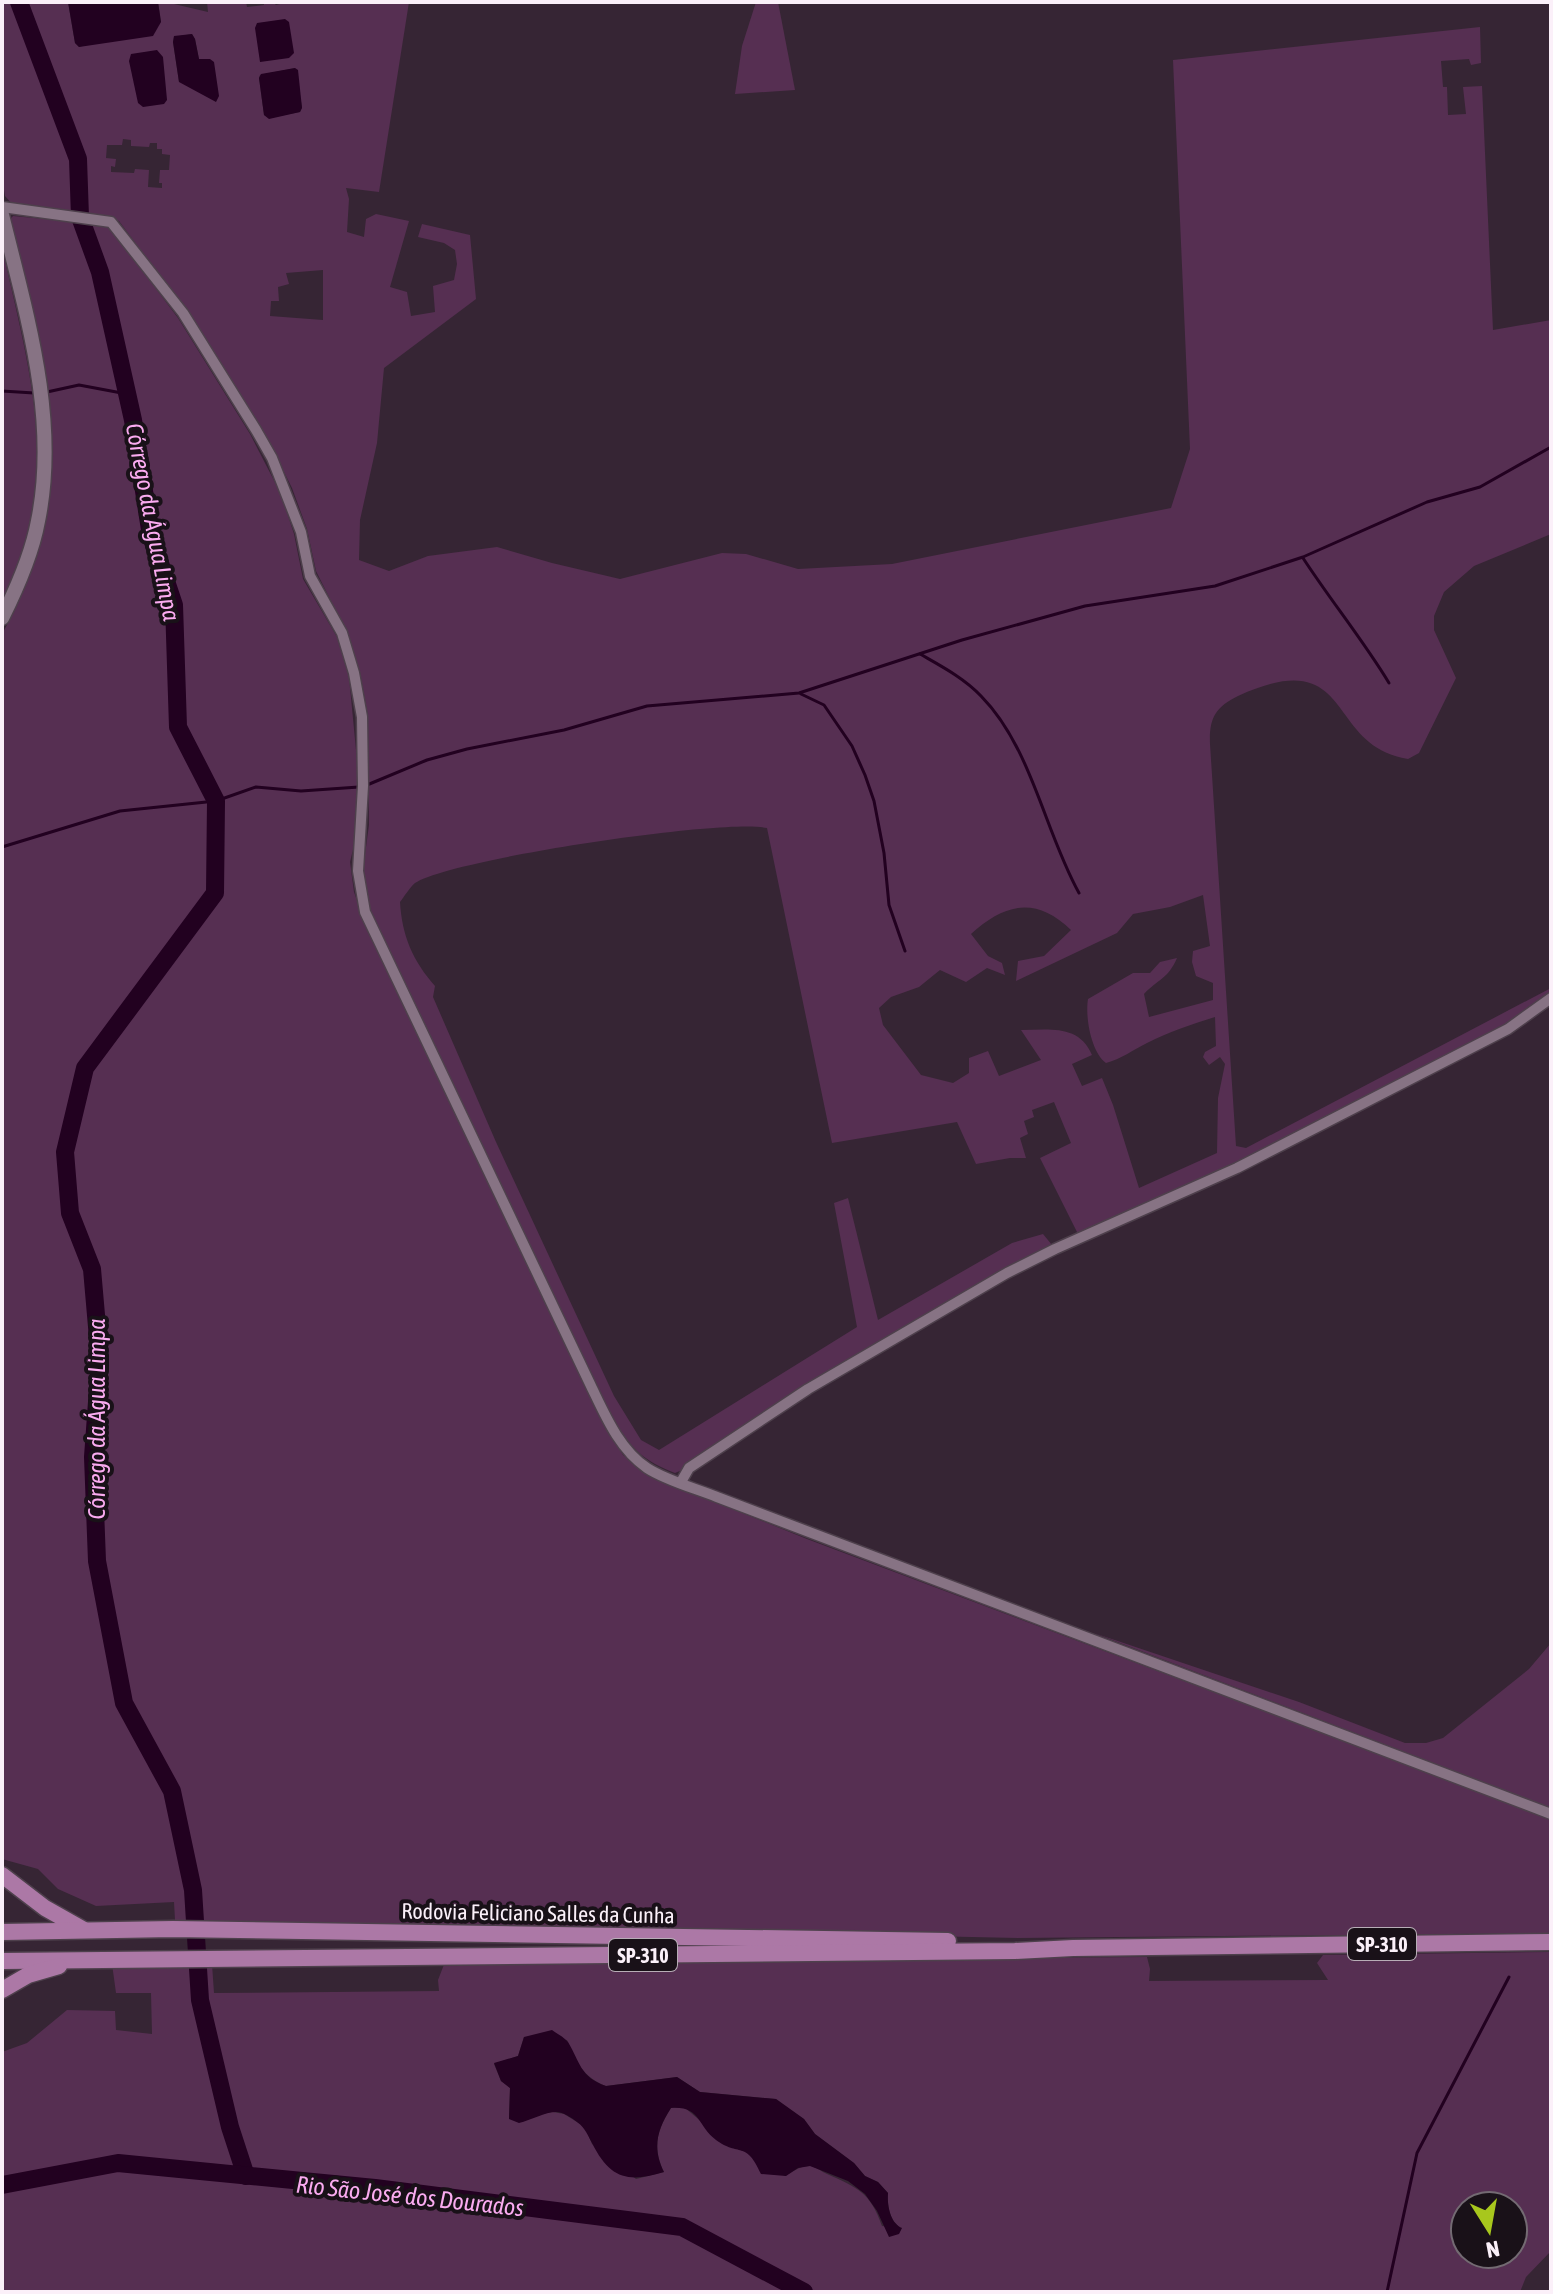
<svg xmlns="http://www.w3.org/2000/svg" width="1553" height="2294" font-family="'Asap Condensed',sans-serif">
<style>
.green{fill:#562f52;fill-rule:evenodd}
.water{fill:#220120}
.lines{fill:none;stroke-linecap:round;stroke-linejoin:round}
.stream{stroke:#220120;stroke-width:3}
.river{stroke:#220120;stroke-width:18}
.street-casing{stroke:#4e404c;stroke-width:13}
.secondary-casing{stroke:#4e404c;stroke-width:17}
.primary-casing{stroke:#4e404c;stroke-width:19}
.street{stroke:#877384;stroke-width:10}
.secondary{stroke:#877384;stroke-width:14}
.primary{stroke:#ac78a6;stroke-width:16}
.labels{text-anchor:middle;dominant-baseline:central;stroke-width:8;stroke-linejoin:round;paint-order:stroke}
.shield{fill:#191118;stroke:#b7adb6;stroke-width:2}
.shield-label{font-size:20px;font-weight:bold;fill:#fbf0f9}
.street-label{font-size:22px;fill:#fbf0f9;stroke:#191118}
.water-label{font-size:24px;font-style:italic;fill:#faabf0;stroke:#191118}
</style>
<rect width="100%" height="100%" fill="#362534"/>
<!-- green -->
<g class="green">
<path d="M2 2H68L75 43 79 47 161 22 158 2H180L174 4 208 12 207 2H246L247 7 264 5V2H273L276 5 288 2H409L379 192 346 188 349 199 347 232 364 237 366 219 376 214 409 221 390 287 407 292 411 316 435 312 433 286 454 280 457 264 455 250 444 243 418 237 422 224 470 235 476 299 384 368 377 443 360 520 359 560 389 571 428 556 497 547 552 563 620 579 722 553 746 554 798 569 892 564 1171 508 1190 449 1173 60 1480 27 1481 63 1471 65 1469 59 1441 61 1443 87H1447L1448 115 1466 114 1463 87 1482 86 1493 330 1551 320V534L1474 566 1444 592 1434 616V630L1456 678 1419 753 1408 759C1324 746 1356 642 1238 696 1215 707 1209 719 1210 744L1236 1146 1246 1148 1551 988V991L1505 1024 1235 1165 1078 1234 1040 1158 1071 1143 1054 1102 1032 1110 1034 1117 1024 1121 1028 1134 1020 1138 1026 1158H1010L976 1164 957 1122 832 1143 767 828C726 818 450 859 415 883 410 887 404 897 400 902 402 936 413 961 435 986L433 997 496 1142 614 1396 641 1440 659 1450 857 1327 834 1203 848 1198 878 1320 1012 1243 1043 1234 1052 1245C923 1310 801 1389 682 1470L675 1473C644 1461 633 1450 615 1423L368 910 363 869 369 825 368 716 360 672 346 631 316 571 307 529 292 488 276 456 200 330 119 221 101 215 13 205 5 196 2 179ZM192 34 195 39 199 59H210L179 82 173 42 174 37ZM295 68 302 107 300 112 269 118 264 115 259 78 260 75ZM123 139 131 140V146L149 147 150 143H157V149H162V154L170 155 169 170H160L159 183H162V188L148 187 149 170 135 169 134 173 111 172V166L115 167 116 159 106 158 107 145H122ZM323 270V320L270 316 271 301H279L278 287 289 284 286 273ZM1203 895 1210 946 1193 951 1192 962 1196 976 1213 983V1000L1149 1017 1144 994C1158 979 1168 979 1177 958L1160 962 1150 973H1133L1088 999C1085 1017 1091 1052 1106 1063 1121 1059 1133 1050 1147 1043 1169 1032 1192 1024 1215 1017L1216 1046 1205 1052 1203 1057 1209 1065 1220 1057 1225 1064 1218 1098 1217 1153 1139 1188 1113 1105 1102 1078 1082 1086 1072 1064 1092 1055C1079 1024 1049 1030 1021 1030L1041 1060 999 1076 988 1051 969 1058V1073L953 1083 921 1075 883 1025 879 1008 891 997 919 987 940 970 966 982 987 968 1005 975 1002 963 988 956 971 934C1005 903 1036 896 1071 930L1044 956 1018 961 1016 981 1117 933 1133 914 1170 907Z"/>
<path d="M756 2H778L795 90 735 94 742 46Z"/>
<path d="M13 216 108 225 178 318 250 434 281 494 294 534 303 579 337 637 349 677 359 781 355 841 350 862 354 892 363 918 606 1426 623 1455 651 1476 807 1539 1551 1819V1933L1018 1938 175 1920 174 1902 96 1906 58 1889 38 1869 2 1859V634C85 488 43 373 9 221Z"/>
<path d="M2 247C23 343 53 441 28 539 21 563 10 586 2 609Z"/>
<path d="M1094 1633 1299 1702 1405 1743H1426L1443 1738 1529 1669 1551 1643V1808Z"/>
<path d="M1551 1952V2251L1526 2277 1520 2292H2V2052L27 2043 67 2010 115 2011 116 2030 152 2034 151 1993H116L112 1964H212L214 1993 439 1991 438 1980 445 1962 1147 1957 1150 1969 1149 1981 1328 1980 1317 1963 1323 1955ZM524 2037 567 2040C574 2060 584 2078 606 2086L677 2077 700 2092 776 2099 804 2119 815 2134 854 2163 865 2176 878 2182 888 2193C887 2205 890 2223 902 2228L882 2226C870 2192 858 2188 827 2174 822 2172 815 2166 810 2166 801 2165 792 2172 785 2176L745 2150 731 2147 684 2107 671 2108C657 2130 652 2147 664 2172L636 2179 592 2144 585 2127 564 2114 553 2112 509 2119 510 2088 501 2081 494 2064 518 2056ZM1465 2206H1513V2254H1465Z"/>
</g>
<!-- water -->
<g class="water">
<path d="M68 2H158L161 22 153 36 79 47 75 43Z"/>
<path d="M285 19 289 22 294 53 289 58 260 62 255 28 257 23Z"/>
<path d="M192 34 195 39 199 59H210L214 62 219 96 216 102 179 82 173 42 174 36Z"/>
<path d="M157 50 163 57 167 100 164 104 143 107 138 103 129 61 131 54Z"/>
<path d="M295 68 298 70 302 108 300 112 269 119 264 115 259 78 261 74Z"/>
<path d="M552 2030C557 2034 564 2037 568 2042 580 2062 580 2077 606 2086L677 2077 700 2092 776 2099 804 2119 815 2134 854 2163 865 2176 878 2182 888 2193C887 2205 890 2223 902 2228L899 2234 889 2237 877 2211 865 2194 848 2181 810 2166 798 2168 786 2176 761 2174C746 2140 739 2157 716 2140 697 2126 701 2106 671 2108 657 2130 652 2148 664 2172 628 2183 610 2179 592 2143 586 2132 585 2127 573 2119 568 2116 563 2112 556 2112 545 2112 531 2120 519 2123L509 2119 510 2088 501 2081 494 2063 518 2056 524 2037Z"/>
</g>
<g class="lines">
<!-- stream -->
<g class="stream">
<path d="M2 391 34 393"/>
<path d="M47 392 79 385 127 394"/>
<path d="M1303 558C1331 601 1363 640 1389 683"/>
<path d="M920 654C941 666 964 678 981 696 1032 748 1044 830 1079 893"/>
<path d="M801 694 824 705 852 746 865 775 874 801 884 853 889 905 905 951"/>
<path d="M367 785 427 760 467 749 564 730 647 706 799 693 962 640 1085 606 1215 586 1303 557 1427 502 1480 487 1551 447"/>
<path d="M2 847 120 811 216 801 256 787 301 791 359 787"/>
<path d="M1387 2292 1417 2153 1509 1977"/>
</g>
<!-- river -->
<g class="river">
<path d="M19 2 78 159 80 217 100 272 133 420 151 536 174 605 178 727 216 801 215 893 85 1068 65 1152 70 1213 92 1269 100 1361 93 1457 97 1561 124 1703 172 1791 193 1890 200 2000 230 2127 246 2176"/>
<path d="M2 2185 118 2163 375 2188 682 2227 804 2292"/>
</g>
<defs>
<g id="street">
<path d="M2 207 111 222 183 313 256 430 272 458 301 532 310 576 342 633 354 673 362 717 363 786 358 871 365 912 591 1386C605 1415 619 1449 647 1468 667 1481 695 1488 717 1497L1551 1814"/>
<path d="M681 1482 689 1468 808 1389 1007 1273 1055 1249 1237 1168 1508 1029 1551 998"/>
</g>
<path id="secondary" d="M2 215C26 313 59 419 38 521 32 554 17 588 2 618"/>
<g id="primary">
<path d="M2 1875 45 1908 84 1930"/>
<path d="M2 1932 173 1929 948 1941"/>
<path d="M2 1961 1015 1951 1073 1948 1551 1942"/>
<path d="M2 1990 28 1975 59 1966"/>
</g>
</defs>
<!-- street casing -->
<use href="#street" class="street-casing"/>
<!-- secondary casing -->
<use href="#secondary" class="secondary-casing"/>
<!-- primary casing -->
<use href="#primary" class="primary-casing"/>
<!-- street -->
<use href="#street" class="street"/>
<!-- secondary -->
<use href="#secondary" class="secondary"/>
<!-- primary -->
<use href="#primary" class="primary"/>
</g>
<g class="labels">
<!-- shield labels -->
<g class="shield">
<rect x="1348" y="1928" width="68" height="32" rx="6"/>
<rect x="609" y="1939" width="68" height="32" rx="6"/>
</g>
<g class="shield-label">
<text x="1382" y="1944">SP-310</text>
<text x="643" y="1955">SP-310</text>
</g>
<!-- street labels -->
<g class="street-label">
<text transform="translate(538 1913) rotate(1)">Rodovia Feliciano Salles da Cunha</text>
</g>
<!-- water labels -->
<g class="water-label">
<text transform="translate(153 522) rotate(79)">Córrego da Água Limpa</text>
<text transform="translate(96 1419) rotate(-90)">Córrego da Água Limpa</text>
<text transform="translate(410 2196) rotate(6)">Rio São José dos Dourados</text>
</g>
</g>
<!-- border -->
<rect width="1553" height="2294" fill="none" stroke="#fbf0f9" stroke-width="8"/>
<!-- north arrow -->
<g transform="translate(1489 2230) rotate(169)"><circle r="38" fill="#191118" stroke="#736a72" stroke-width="2"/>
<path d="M0-6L14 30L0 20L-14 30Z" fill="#a8c71d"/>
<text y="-12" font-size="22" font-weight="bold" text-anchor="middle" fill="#fbf0f9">N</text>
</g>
</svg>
